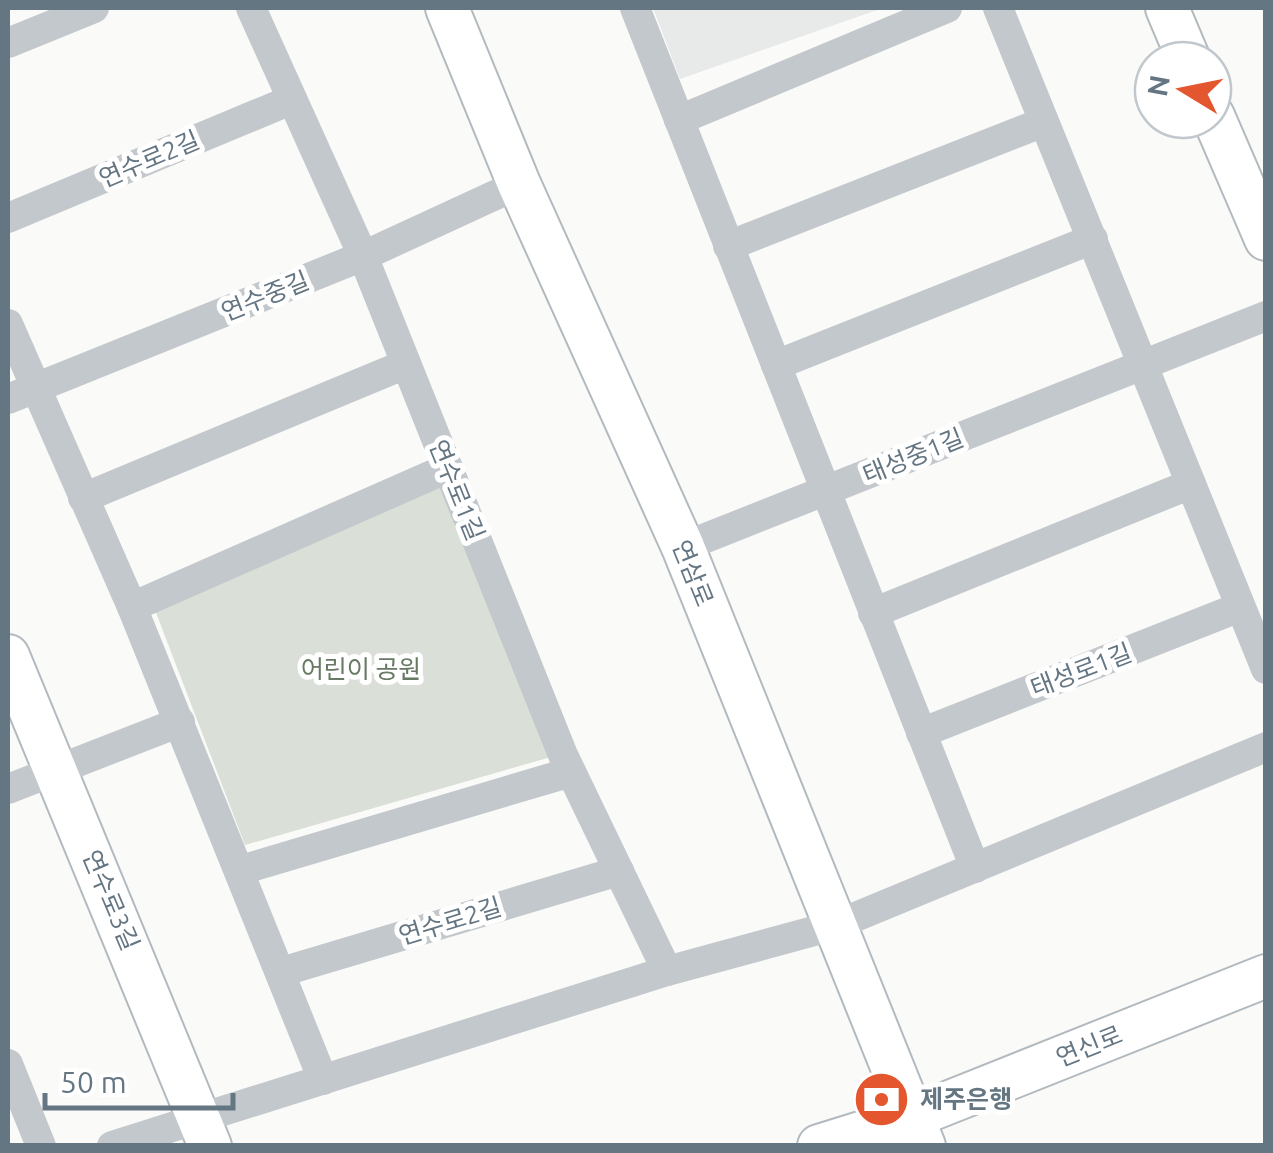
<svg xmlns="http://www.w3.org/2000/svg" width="1273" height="1153" font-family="Ubuntu,'Noto Sans KR',sans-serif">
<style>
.built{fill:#e8e9e9}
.green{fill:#dadfd7}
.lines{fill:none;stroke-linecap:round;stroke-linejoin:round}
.secondary-casing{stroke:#b3babf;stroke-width:46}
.street{stroke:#c3c8cc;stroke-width:30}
.secondary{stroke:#fff;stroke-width:42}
.labels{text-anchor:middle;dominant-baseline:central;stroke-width:10;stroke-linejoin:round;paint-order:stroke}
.street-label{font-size:25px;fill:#657683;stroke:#fff}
.park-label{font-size:25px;fill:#687a64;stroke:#fff}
.poi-label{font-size:25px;font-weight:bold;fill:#657683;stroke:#fff;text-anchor:start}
</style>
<rect width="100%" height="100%" fill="#fafaf8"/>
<!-- built -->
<path class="built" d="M653 8H883L680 79Z"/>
<!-- green -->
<path class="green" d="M441 485 551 757 245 845 155 610Z"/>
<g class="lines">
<defs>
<g id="secondary">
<path d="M447 8 519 184 683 547 924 1146"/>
<path d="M1167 8 1189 60"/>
<path d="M1213 116 1266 239"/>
<path d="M8 656 210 1146"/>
<path d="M819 1146 912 1117 1266 976"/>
</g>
</defs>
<!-- secondary casing -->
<use href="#secondary" class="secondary-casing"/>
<!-- street -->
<g class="street">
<path d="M251 8 363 256 563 755 667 971"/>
<path d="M635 8 975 868"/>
<path d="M998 8 1266 669"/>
<path d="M8 43 94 8"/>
<path d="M679 120 947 8"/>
<path d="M8 218 291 100"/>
<path d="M728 246 1044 122"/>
<path d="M8 324 132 607"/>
<path d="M776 365 1093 239"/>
<path d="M8 399 363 256 519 184"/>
<path d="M83 498 406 364"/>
<path d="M683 547 1266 316"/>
<path d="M873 613 1191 484"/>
<path d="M921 733 1240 607"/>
<path d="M8 789 180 722"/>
<path d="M241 870 571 772"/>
<path d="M281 972 619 871"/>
<path d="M8 1064 41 1146"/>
<path d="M323 1080 132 607 448 468"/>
<path d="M112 1146 667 971 836 925 1266 747"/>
</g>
<!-- secondary -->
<use href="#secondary" class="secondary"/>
</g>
<!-- icons -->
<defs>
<symbol id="bank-disc" viewBox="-11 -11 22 22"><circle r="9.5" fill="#e4572e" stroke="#fff"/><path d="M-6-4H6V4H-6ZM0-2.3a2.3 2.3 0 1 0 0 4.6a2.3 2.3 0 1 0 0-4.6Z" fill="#fff"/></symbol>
</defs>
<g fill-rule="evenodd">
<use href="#bank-disc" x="850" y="1068" width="63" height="63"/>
</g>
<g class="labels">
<!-- street labels -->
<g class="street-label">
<text transform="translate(149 159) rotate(-23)">연수로2길</text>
<text transform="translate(265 296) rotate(-22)">연수중길</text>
<text transform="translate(913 456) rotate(-22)">태성중1길</text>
<text transform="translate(457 490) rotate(68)">연수로1길</text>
<text transform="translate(693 573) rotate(68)">연삼로</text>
<text transform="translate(1081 670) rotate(-21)">태성로1길</text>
<text transform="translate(111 900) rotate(67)">연수로3길</text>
<text transform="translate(450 921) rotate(-17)">연수로2길</text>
<text transform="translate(1089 1046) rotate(-22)">연신로</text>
</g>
<!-- park labels -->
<g class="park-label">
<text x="361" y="669">어린이 공원</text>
</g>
<!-- poi labels -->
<g class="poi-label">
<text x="920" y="1099">제주은행</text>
</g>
</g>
<!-- border -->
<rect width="1273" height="1153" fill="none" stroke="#657683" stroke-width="20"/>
<!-- north arrow -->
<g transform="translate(1183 90) rotate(280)"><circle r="48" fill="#ffffff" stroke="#c1c8cd" stroke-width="2.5"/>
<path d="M0-8L18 38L0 25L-18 38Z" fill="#e4572e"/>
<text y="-15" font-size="28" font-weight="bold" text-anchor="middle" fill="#657683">N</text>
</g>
<!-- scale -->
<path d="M45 1093v15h188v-15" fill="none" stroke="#657683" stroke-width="5"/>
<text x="60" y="1093" font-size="30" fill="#657683" stroke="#ffffff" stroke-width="8" paint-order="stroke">50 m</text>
</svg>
